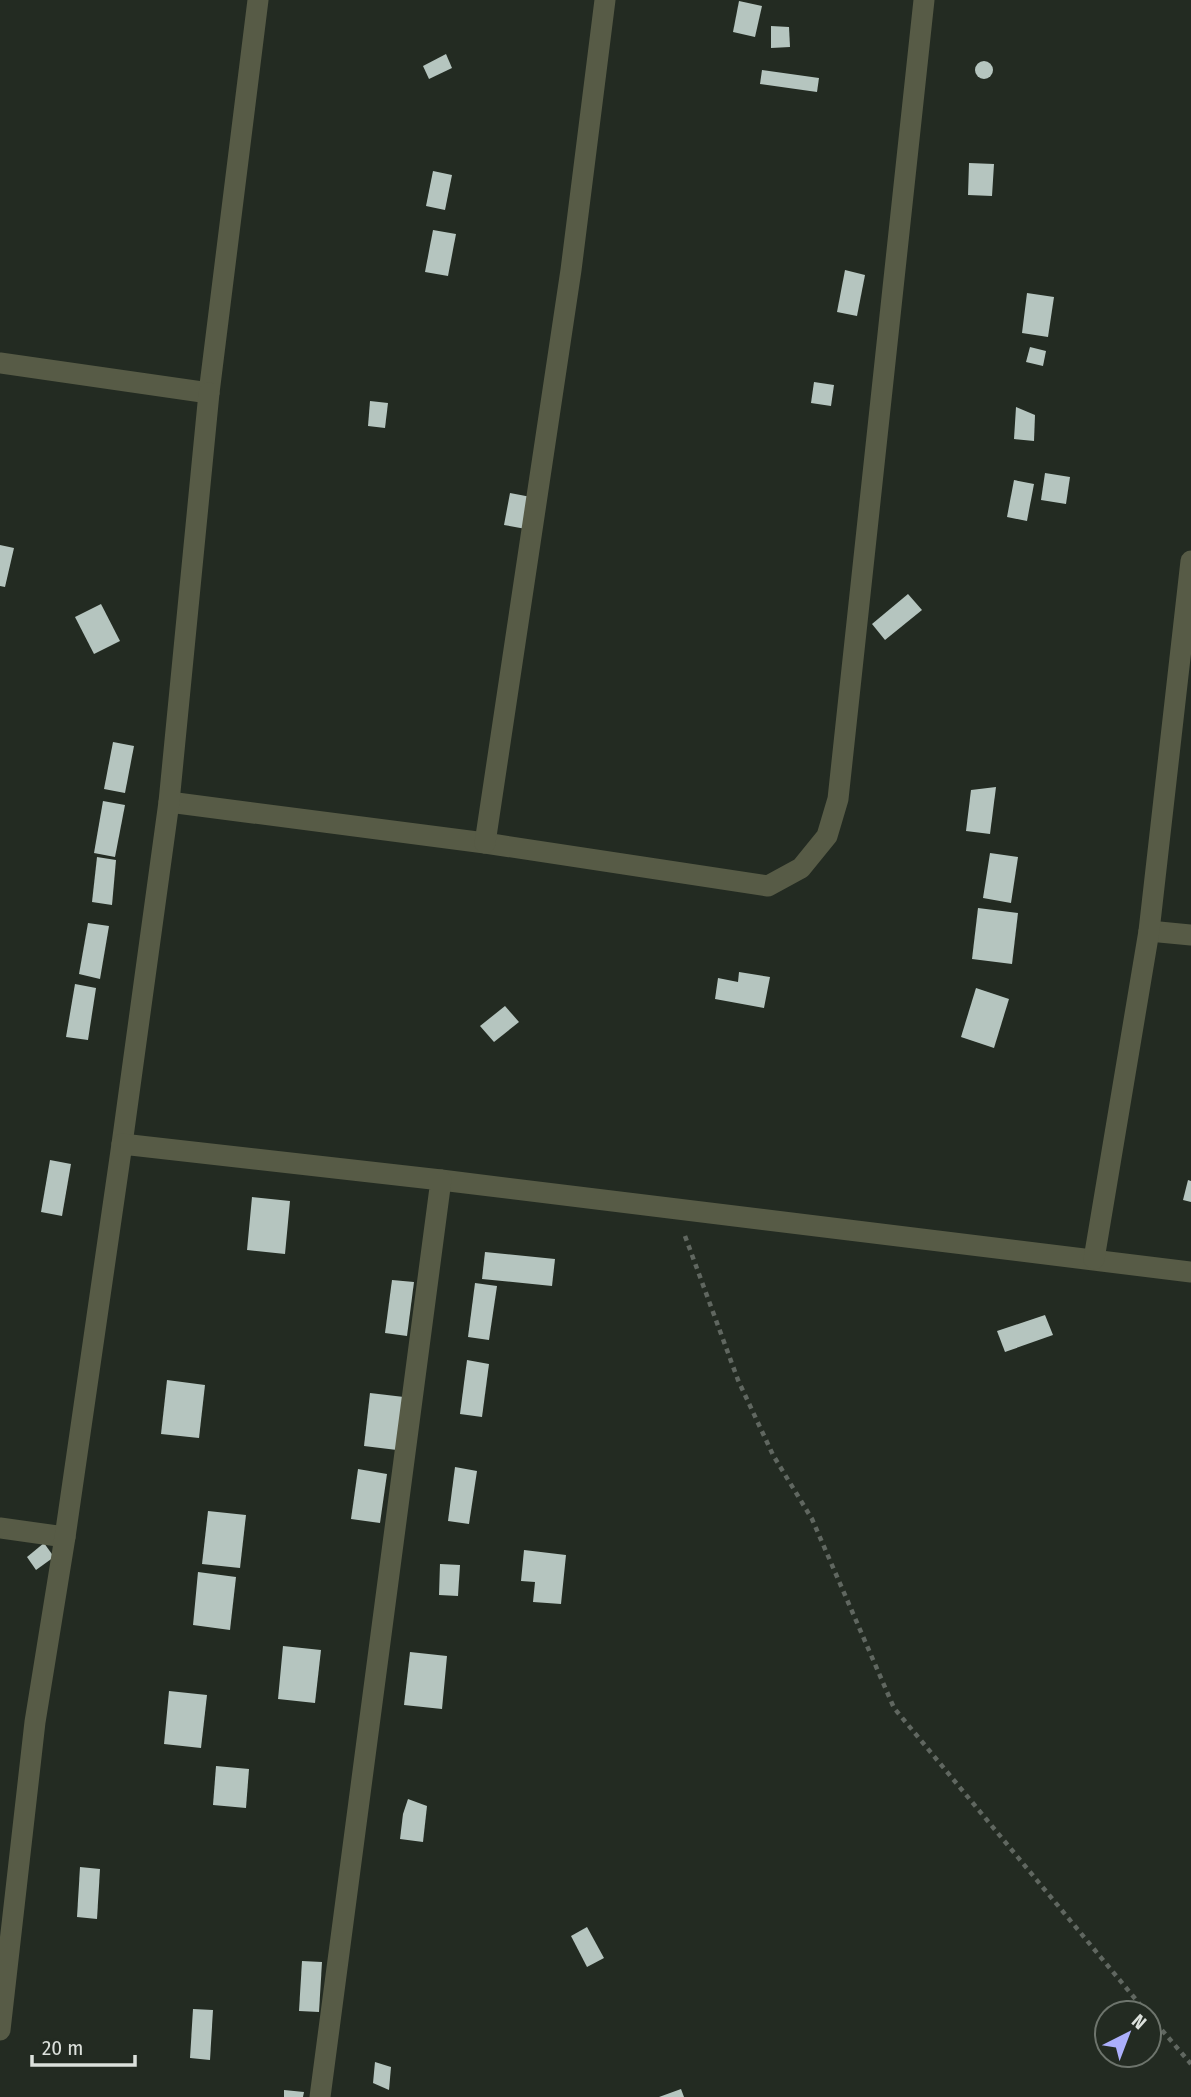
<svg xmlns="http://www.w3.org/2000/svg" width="1191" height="2097" font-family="'Fira Sans Condensed',sans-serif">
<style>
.building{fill:#b5c5bf}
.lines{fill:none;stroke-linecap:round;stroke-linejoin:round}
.path{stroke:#606760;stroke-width:4.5;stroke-dasharray:5 5;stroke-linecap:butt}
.street{stroke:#575b46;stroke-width:21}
</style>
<rect width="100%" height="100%" fill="#232b22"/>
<!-- building -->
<g class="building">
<path d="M739 1 762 6 755 37 733 32Z"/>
<path d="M771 26 789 27 790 47 771 48Z"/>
<path d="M446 54 452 68 429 79 423 66Z"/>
<circle cx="984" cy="70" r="9"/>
<path d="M762 70 819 78 817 92 760 84Z"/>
<path d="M969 163 994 164 992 196 968 195Z"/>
<path d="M433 171 452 175 445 210 426 206Z"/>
<path d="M433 230 456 234 448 276 425 272Z"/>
<path d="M845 270 865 275 857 316 837 312Z"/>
<path d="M1027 293 1054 297 1048 337 1022 333Z"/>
<path d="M1030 347 1046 351 1043 366 1026 362Z"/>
<path d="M814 382 834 385 831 406 811 403Z"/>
<path d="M370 401 388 403 385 428 368 426Z"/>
<path d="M1016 407 1035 415 1034 441 1014 439Z"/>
<path d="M1045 473 1070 477 1066 504 1041 500Z"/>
<path d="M1014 480 1034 484 1027 521 1007 517Z"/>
<path d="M510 493 531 497 526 529 504 525Z"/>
<path d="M0 545 14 548 5 587 0 586Z"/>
<path d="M908 594 922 610 885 640 872 624Z"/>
<path d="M101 604 120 641 94 654 75 617Z"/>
<path d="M113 742 134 746 125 793 104 789Z"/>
<path d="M996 787 990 834 966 831 971 790Z"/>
<path d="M103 801 125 805 115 857 94 853Z"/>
<path d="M990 853 1018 857 1011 903 983 898Z"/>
<path d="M97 857 116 860 112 905 92 902Z"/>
<path d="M978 908 1018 913 1012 964 972 959Z"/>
<path d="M88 923 109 926 100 979 79 974Z"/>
<path d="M739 972 770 977 764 1008 715 999 718 978 738 982Z"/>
<path d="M75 984 96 988 88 1040 66 1037Z"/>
<path d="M976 988 1009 999 994 1048 961 1037Z"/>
<path d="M505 1006 519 1022 494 1042 480 1026Z"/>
<path d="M50 1160 71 1164 62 1216 41 1212Z"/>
<path d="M1188 1180 1191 1181V1202L1183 1200Z"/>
<path d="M252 1197 290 1201 285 1254 247 1250Z"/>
<path d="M485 1252 555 1259 552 1286 482 1279Z"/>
<path d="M392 1280 414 1282 407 1336 385 1333Z"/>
<path d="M475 1283 497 1286 489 1340 468 1337Z"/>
<path d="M1045 1315 1053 1335 1005 1352 997 1331Z"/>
<path d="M467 1360 489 1364 482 1417 460 1414Z"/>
<path d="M167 1380 205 1385 199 1438 161 1434Z"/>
<path d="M370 1393 404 1397 397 1450 364 1446Z"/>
<path d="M455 1467 477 1471 469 1524 448 1521Z"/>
<path d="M358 1469 387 1474 380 1523 351 1519Z"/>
<path d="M208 1511 246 1515 240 1568 202 1564Z"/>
<path d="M44 1543 54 1557 36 1570 27 1557Z"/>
<path d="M524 1550 566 1555 561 1604 533 1602 535 1582 521 1581Z"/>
<path d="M440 1564 460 1565 458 1596 439 1595Z"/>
<path d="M198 1572 236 1577 230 1630 193 1625Z"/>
<path d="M283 1646 321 1650 315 1703 278 1699Z"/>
<path d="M410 1652 447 1656 442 1709 404 1705Z"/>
<path d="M169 1691 207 1695 201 1748 164 1744Z"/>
<path d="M216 1766 249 1769 246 1808 213 1805Z"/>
<path d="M408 1799 427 1806 423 1842 400 1839 403 1814Z"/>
<path d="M80 1867 100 1869 97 1919 77 1917Z"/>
<path d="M587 1927 604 1958 587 1967 571 1936Z"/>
<path d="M302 1961 322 1962 319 2012 299 2011Z"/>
<path d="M193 2009 213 2010 210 2060 190 2058Z"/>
<path d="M375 2062 391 2067 389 2090 373 2083Z"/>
<path d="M681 2089 684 2097H659Z"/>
<path d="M284 2090 304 2092 303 2097H284Z"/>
</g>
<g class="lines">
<!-- path -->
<g class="path">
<path d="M685 1236 738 1380 773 1455 812 1519 894 1708 1147 2013"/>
<path d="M1149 2015 1191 2064"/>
</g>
<!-- street -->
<g class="street">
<path d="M0 363 209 393 258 0"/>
<path d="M169 802 485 843 768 886 801 868 827 836 838 799 924 0"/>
<path d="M485 843 571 270 605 0"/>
<path d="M1149 931 1191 935"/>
<path d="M122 1144 169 802 209 393"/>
<path d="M441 1180 1191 1272"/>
<path d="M1094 1259 1149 931 1191 561"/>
<path d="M0 1528 65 1537"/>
<path d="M0 2030 35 1722 65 1537 122 1144 441 1180 320 2097"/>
</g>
</g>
<!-- north arrow -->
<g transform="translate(1128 2034) rotate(42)"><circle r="33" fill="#232b22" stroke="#6d746c" stroke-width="2"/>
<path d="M0-5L12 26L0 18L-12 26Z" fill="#abaffb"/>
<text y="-10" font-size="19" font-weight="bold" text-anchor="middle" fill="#dce1dc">N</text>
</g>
<!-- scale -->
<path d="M32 2055v10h103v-10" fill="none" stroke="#dce1dc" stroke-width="3.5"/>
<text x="42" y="2055" font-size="21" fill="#dce1dc" stroke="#232b22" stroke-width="5" paint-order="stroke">20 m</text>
</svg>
